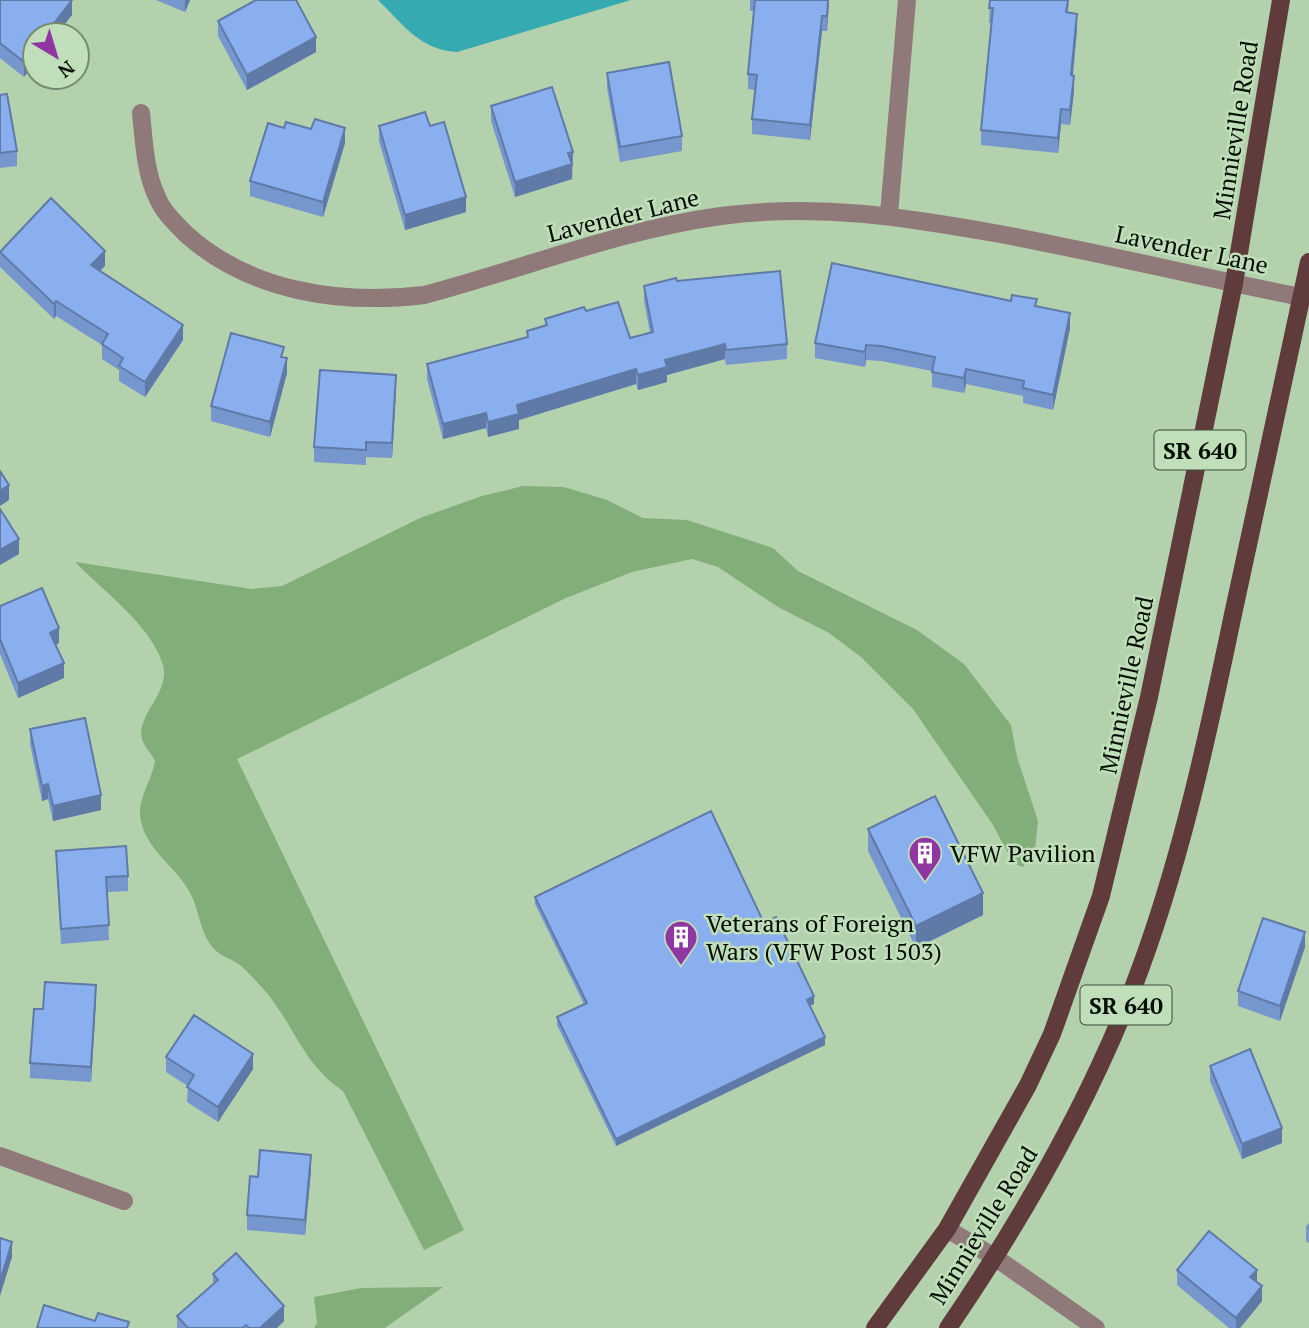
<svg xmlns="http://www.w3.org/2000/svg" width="1309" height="1328" font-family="'PT Serif',serif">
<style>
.green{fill:#82ae79}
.water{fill:#35aab1}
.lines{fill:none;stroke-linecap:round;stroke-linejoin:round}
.minor{stroke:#8f7a79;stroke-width:18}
.major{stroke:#5f3c3b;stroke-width:18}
.wall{fill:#7696ce}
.shaded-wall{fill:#607aa7}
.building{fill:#89afef;stroke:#607aa7;stroke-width:2}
.labels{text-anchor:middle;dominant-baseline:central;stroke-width:5;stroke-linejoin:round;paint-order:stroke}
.shield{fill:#c0deba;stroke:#3e4d3b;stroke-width:2}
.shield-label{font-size:23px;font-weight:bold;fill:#060f05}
.street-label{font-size:24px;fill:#060f05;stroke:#c0deba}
.poi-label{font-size:24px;fill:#060f05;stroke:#c0deba;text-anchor:start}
</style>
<rect width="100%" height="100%" fill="#b3d1ad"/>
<!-- green -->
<g class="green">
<path d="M523 486 564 487 607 500 643 518 687 520 773 548 798 571 917 630 964 664 1011 725 1017 757 1038 821 1035 850 1023 867 1013 863 993 825 913 709 861 657 829 633 778 607 718 567 692 559 632 572 566 598 237 759 464 1230 424 1250 343 1091C303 1064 295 1027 266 992 258 983 249 973 240 965 232 959 220 956 213 948 201 934 200 916 193 899 180 867 145 853 140 816 138 798 152 780 155 761 152 755 146 748 143 742 133 716 171 694 163 665 151 625 103 591 75 562L252 589 282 586 420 518 482 496Z"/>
<path d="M443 1287 385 1328H314L317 1323 314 1297 361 1288Z"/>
</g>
<!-- water -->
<path class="water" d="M378 0H631L457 52C420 50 404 25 378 0Z"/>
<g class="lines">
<!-- minor -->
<g class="minor">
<path d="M141 113C144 141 145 172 157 197 163 212 176 224 187 235 251 292 341 305 424 295 523 269 619 230 721 216 819 203 904 217 1000 234 1101 253 1201 277 1301 297"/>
<path d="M889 214 907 0"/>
<path d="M0 1156 124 1201"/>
<path d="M947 1229 996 1258 1096 1328"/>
</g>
<!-- major -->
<g class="major">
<path d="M875 1328 947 1229 1028 1085 1052 1034 1101 896 1149 697 1234 283 1281 0"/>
<path d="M948 1328C1021 1221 1086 1109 1133 988 1179 869 1206 744 1232 619 1258 500 1283 381 1309 262"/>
</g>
</g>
<!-- wall -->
<g class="wall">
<path d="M0 0 72 15 56 35H35L24 77 0 58Z"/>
<path d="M156 0H190L185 12Z"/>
<path d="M750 0H829L827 31H822L810 140 752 134V119L755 90 748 89V74L754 11H750Z"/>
<path d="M990 0H1069L1068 13 1077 29 1073 76 1074 91 1070 125 1061 124 1058 153 981 145V130L991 23H989Z"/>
<path d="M218 21 316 52 247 90 218 36Z"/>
<path d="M607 73 682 136V151L620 162 607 88Z"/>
<path d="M0 95 17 151V166L0 168Z"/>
<path d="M491 106 573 167H572V179L515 197 491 121Z"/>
<path d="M379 126H430L466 212 405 230 379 141Z"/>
<path d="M284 128 345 143 323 217 250 196V181Z"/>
<path d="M0 251 105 266 99 271 183 340 145 397 119 381V370L102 359V345L56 316 54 319 0 267Z"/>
<path d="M677 281 787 344V359L726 365 725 359 667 375V382L638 390 636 384 519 420V429L488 437 486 428 443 439 427 379V364L527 337V331L545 326V319L586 311 630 338 650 333 644 301V286Z"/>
<path d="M1037 306 1070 328 1053 410 1023 403V396L966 384 964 393 932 387V371L881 361 866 360 865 367 815 358V343Z"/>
<path d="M284 357 287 373 270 437 211 421V406Z"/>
<path d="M396 390 392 458 366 457V465L314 462V447Z"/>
<path d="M0 606 59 643 55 645 64 678 18 698 0 654Z"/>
<path d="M30 729 101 810 53 821 48 799 42 801 30 744Z"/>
<path d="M868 829 983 915 916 948 868 851Z"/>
<path d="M56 851 128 876V891L107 892 109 940 61 944Z"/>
<path d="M535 897 764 923 814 1004 810 1006 825 1045 616 1146 557 1025V1017L584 1004 535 904Z"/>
<path d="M1305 947 1280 1021 1238 1006V991Z"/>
<path d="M96 1000 91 1082 30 1078V1063L43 1009Z"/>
<path d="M166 1057 253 1069 218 1122 187 1102 188 1086 166 1072Z"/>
<path d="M1210 1066 1282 1143 1242 1159 1210 1081Z"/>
<path d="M311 1170 305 1235 247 1230V1215L258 1177Z"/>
<path d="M1309 1223V1243L1306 1241V1226Z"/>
<path d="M1177 1270 1257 1282 1262 1301 1240 1328H1229L1177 1285Z"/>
<path d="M213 1274 284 1321 277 1328H177V1316L213 1285Z"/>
</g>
<!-- shaded-wall -->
<g class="shaded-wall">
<path d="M72 0V15L56 35H45Z"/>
<path d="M185 0H190L185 12Z"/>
<path d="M828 0H829L827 31V16Z"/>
<path d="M1077 14V29L1071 91V75Z"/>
<path d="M822 16V31L810 140V125Z"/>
<path d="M316 37V52L247 90V75Z"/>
<path d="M35 48V63L24 77V62Z"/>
<path d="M1074 76V91L1070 125V110Z"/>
<path d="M1061 109V124L1058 153V138Z"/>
<path d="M345 128V143L323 217V202Z"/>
<path d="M573 152 572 179 515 197V182Z"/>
<path d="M466 197V212L405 230V215Z"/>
<path d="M105 251V266L91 280V265Z"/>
<path d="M56 301V316L54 319V304Z"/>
<path d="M1070 313V328L1053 410V395Z"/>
<path d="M183 325V340L145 397V382Z"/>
<path d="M725 344V359L667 375V382L638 390V375L665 360Z"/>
<path d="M866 345V360L865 367V352Z"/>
<path d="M287 358V373L270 437V422Z"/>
<path d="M636 369V384L519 420V429L488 437V422L517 405Z"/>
<path d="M966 369V384L964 393V378Z"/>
<path d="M396 375V390L392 458V443Z"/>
<path d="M486 413V428L443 439V424Z"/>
<path d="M9 485V500L0 506V491Z"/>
<path d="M19 539V554L0 565V550Z"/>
<path d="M59 628V643L50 648V633Z"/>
<path d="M64 663V678L18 698V683Z"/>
<path d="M48 784V799L42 801V786Z"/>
<path d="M101 795V810L53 821V806Z"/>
<path d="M983 893V915L916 948V926Z"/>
<path d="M1305 932V947L1280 1021V1006Z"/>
<path d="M96 985V1000L91 1082V1067Z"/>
<path d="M814 996V1004L807 1007V1000Z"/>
<path d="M825 1037V1045L616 1146V1139Z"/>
<path d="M253 1054V1069L218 1122V1107Z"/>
<path d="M1282 1128V1143L1242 1159V1144Z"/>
<path d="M311 1155V1170L305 1235V1220Z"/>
<path d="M12 1242V1257L0 1296V1281Z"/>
<path d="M1257 1270V1285L1250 1277Z"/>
<path d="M1262 1286V1301L1240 1328H1236V1318Z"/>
<path d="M284 1306V1321L277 1328H260Z"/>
</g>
<!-- building -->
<g class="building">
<path d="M0 0H72L45 35H35V48L24 62 0 43Z"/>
<path d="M256 0H296L316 37 247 75 218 21Z"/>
<path d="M755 0H828L827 16H822L810 125 752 119 757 75 748 74Z"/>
<path d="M990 0H1068L1066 12 1077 14 1071 75 1074 76 1070 110 1061 109 1058 138 981 130 993 8H989Z"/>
<path d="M669 62 682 136 620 147 607 73Z"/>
<path d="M552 87 573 152 568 153 572 164 515 182 491 106Z"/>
<path d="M7 94 17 151 0 153V95Z"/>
<path d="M425 112 430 126 444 122 466 197 405 215 379 126Z"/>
<path d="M315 119 345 128 323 202 250 181 268 123 284 128 286 122 311 129Z"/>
<path d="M51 198 105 251 91 265 183 325 145 382 119 366 123 358 102 344 108 334 56 301 54 304 0 252Z"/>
<path d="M832 263 1011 301 1012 295 1037 299 1035 306 1070 313 1053 395 1023 388 1024 381 966 369 964 378 932 372 935 357 881 346 866 345 865 352 815 343Z"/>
<path d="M780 271 787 344 726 350 725 344 665 360 667 367 638 375 636 369 517 405 519 414 488 422 486 413 443 424 427 364 528 337 527 331 547 325 545 319 584 307 586 311 618 302 630 338 653 332 644 286 676 278 677 281Z"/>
<path d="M231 333 284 347 281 357 287 358 270 422 211 406Z"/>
<path d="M320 370 396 375 392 443 366 442V450L314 447Z"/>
<path d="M0 471 9 485 0 491Z"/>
<path d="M0 509 19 539 0 550Z"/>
<path d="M42 588 59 628 50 633 64 663 18 683 0 639V606Z"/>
<path d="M85 718 101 795 53 806 48 784 42 786 30 729Z"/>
<path d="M935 796 983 893 916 926 868 829Z"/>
<path d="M711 811 764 923 776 917 814 996 807 1000 825 1037 616 1139 557 1017 587 1003 535 897Z"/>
<path d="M126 846 128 876 106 877 109 925 61 929 56 851Z"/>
<path d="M1263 918 1305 932 1280 1006 1238 991Z"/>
<path d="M45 982 96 985 91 1067 30 1063 34 1009H43Z"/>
<path d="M194 1015 253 1054 218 1107 187 1087 194 1075 166 1057Z"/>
<path d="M1250 1049 1282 1128 1242 1144 1210 1066Z"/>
<path d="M260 1150 311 1155 305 1220 247 1215 250 1176 258 1177Z"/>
<path d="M1209 1231 1257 1270 1250 1277 1262 1286 1236 1318 1177 1270Z"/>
<path d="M0 1238 12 1242 0 1281Z"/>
<path d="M236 1253 284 1306 260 1328H249L246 1325 242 1328H188L177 1316 218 1280 213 1274Z"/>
<path d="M44 1305 95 1321 98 1313 129 1322 127 1328H37Z"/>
</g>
<!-- icons -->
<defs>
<symbol id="building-pin" viewBox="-11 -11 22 30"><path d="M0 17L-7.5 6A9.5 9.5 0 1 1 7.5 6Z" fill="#9036a2" stroke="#c0deba"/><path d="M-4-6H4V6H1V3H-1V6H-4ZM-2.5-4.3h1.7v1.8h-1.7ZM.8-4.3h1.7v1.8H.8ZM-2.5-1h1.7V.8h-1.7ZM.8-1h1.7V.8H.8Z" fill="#fff"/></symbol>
</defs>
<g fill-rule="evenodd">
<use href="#building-pin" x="906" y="834" width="38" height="52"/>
<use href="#building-pin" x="662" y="918" width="38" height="52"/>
</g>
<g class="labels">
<!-- shield labels -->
<g class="shield">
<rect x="1154.5" y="430.5" width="91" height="39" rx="5"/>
<rect x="1080.5" y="985.5" width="91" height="39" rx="5"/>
</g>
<g class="shield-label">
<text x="1200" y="450">SR 640</text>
<text x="1126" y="1005">SR 640</text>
</g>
<!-- street labels -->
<g class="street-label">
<text transform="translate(1235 130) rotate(-81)">Minnieville Road</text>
<text transform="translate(623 215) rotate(-14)">Lavender Lane</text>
<text transform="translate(1192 249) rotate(12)">Lavender Lane</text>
<text transform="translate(1126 685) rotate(-78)">Minnieville Road</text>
<text transform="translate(983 1225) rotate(-58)">Minnieville Road</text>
</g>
<!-- poi labels -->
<g class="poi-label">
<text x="950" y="853">VFW Pavilion</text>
<text x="706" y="923">Veterans of Foreign<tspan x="706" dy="28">Wars (VFW Post 1503)</tspan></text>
</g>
</g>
<!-- north arrow -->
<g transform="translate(56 56) rotate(142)"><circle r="33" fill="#c0deba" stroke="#768b72" stroke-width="2"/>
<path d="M0-5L12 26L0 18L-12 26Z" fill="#9036a2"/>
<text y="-10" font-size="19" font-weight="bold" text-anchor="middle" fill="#060f05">N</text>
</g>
</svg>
